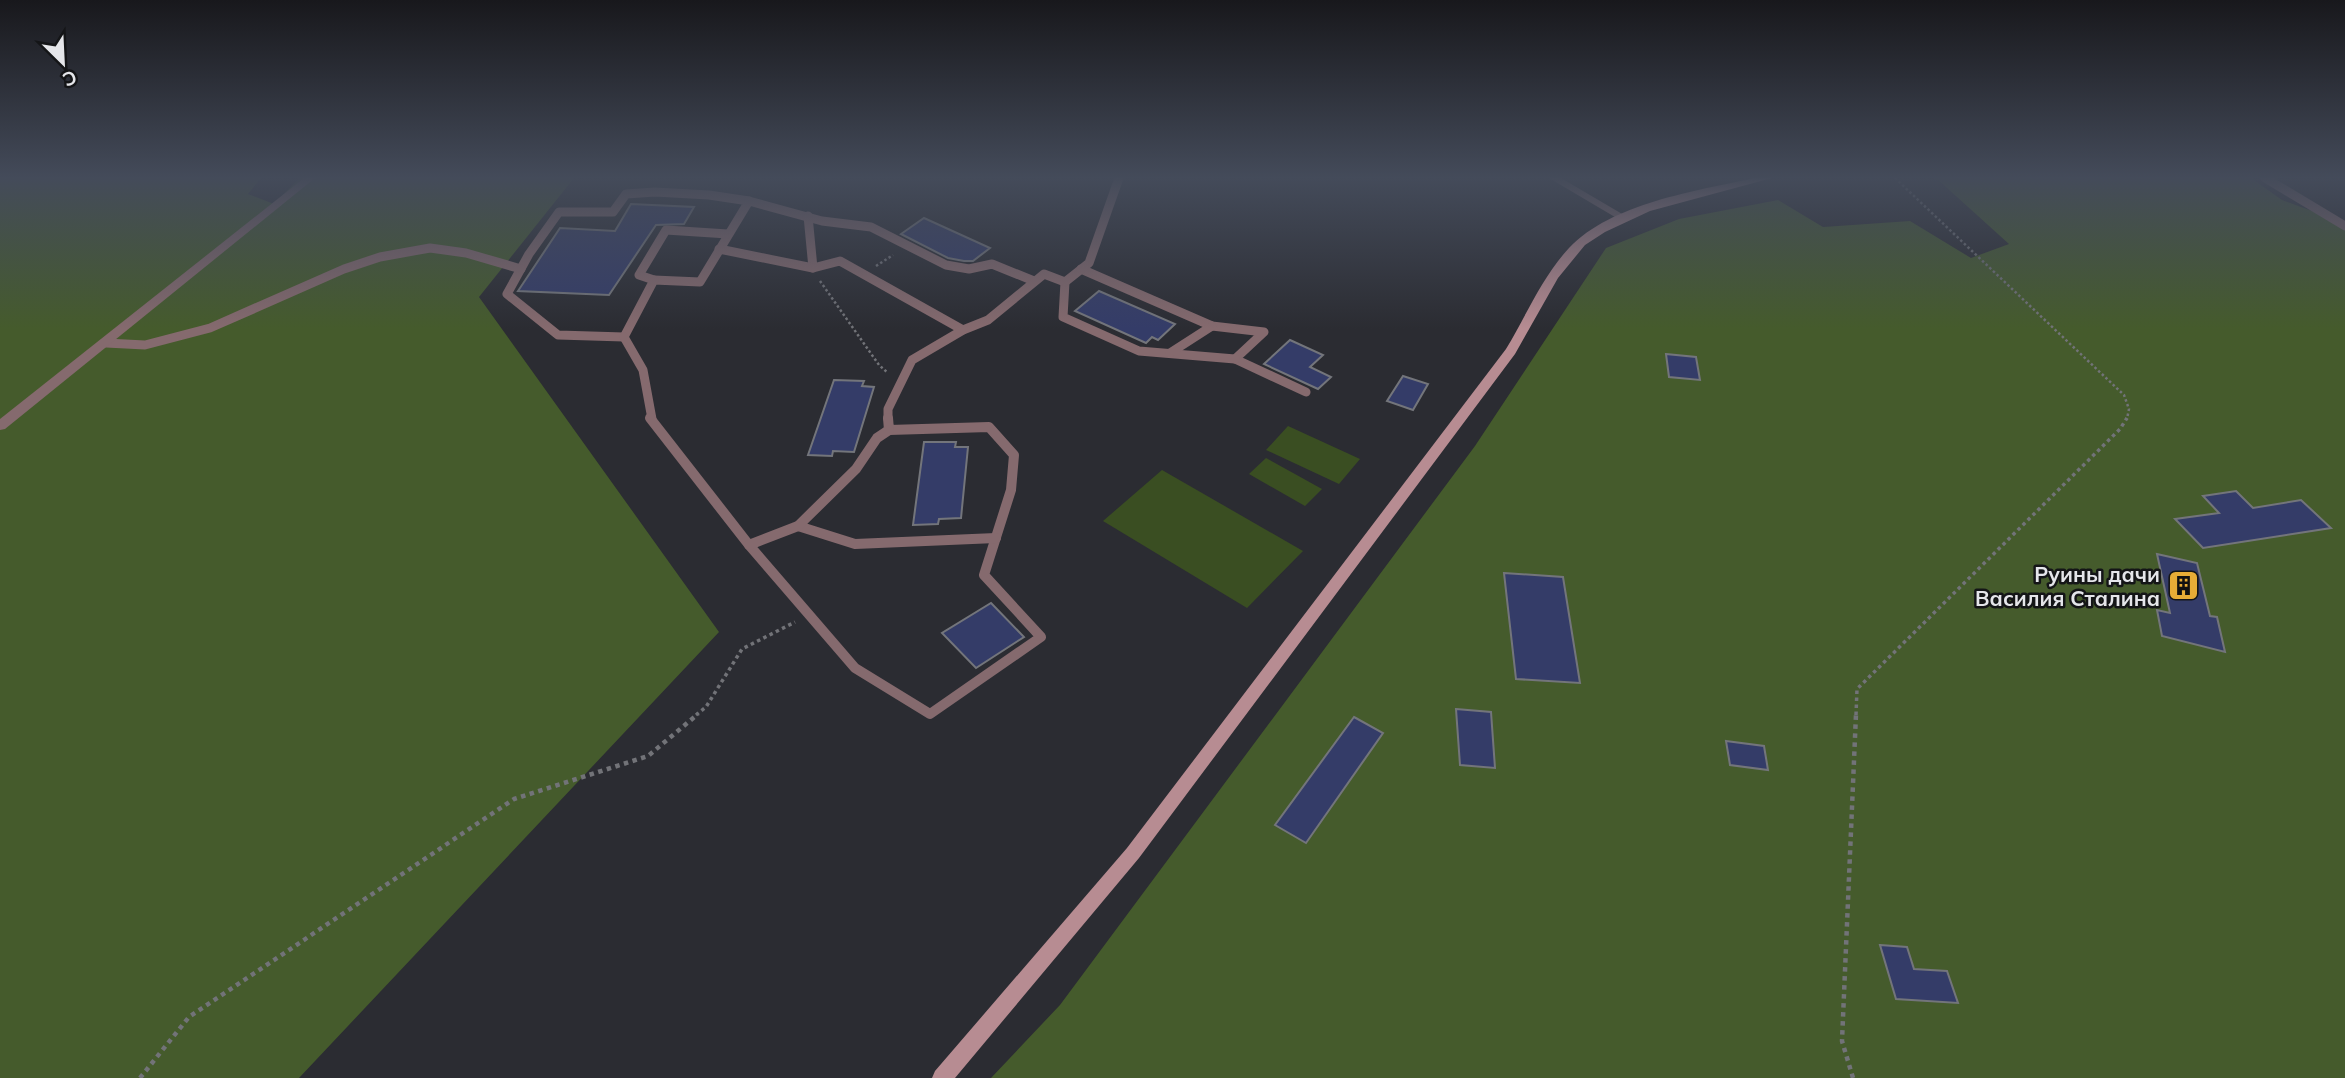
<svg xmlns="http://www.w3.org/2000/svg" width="2345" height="1078" font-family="Mulish,sans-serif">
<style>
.green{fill:#3a4e22}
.forest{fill:#455b2c}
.building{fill:#343c68;stroke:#73757b;stroke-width:2}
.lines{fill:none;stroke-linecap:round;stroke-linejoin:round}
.path-far2{stroke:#727378;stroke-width:2.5;stroke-dasharray:2.5 2.5;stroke-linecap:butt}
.path-far1{stroke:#727378;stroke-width:3.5;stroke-dasharray:3.5 3.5;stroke-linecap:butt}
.path{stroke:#727378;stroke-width:4.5;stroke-dasharray:4.5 4.5;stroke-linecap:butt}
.lane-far1{stroke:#856a6e;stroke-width:9}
.lane{stroke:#856a6e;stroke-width:10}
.street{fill:#856a6e;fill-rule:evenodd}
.secondary{fill:#b78c92;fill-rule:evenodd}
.labels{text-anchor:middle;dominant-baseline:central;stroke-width:5;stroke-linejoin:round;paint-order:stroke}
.poi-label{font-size:21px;font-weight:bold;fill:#e5e6ea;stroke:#141517;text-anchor:end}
</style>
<rect width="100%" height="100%" fill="#2b2c32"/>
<!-- green -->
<g class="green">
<path d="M1288 426 1360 459 1339 484 1266 450Z"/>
<path d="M1266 458 1322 489 1305 506 1249 474Z"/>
<path d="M1162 470 1303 551 1247 608 1103 521Z"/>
</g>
<!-- forest -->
<g class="forest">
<path d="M0 178H261L248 194 274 204 300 178H574L479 297 719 632 299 1078H0Z"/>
<path d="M1936 178H2251L2282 200 2345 223V1078H991L1060 1005 1475 446 1606 248 1679 219 1778 200 1823 227 1910 221 1971 258 2009 244Z"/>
</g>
<!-- building -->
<g class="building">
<path d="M631 204 694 207 684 224 656 225 609 295 518 291 560 228 615 231Z"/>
<path d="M924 218 990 248 973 261H964L948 258 901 234Z"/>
<path d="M1099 291 1175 324 1158 340 1152 337 1146 343 1075 311Z"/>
<path d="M1290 340 1323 355 1310 367 1331 377 1318 389 1264 364Z"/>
<path d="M1666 354 1696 357 1700 380 1669 377Z"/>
<path d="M1403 376 1428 384 1413 410 1387 401Z"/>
<path d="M834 380 864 381 862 386 874 387 854 452 833 451 832 456 808 455Z"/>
<path d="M924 442H956L955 447H968L961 518 939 519 938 524 913 525Z"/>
<path d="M2236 491 2253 508 2301 500 2331 528 2203 548 2175 519 2219 513 2203 496Z"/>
<path d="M2157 554 2197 563 2210 616 2217 617 2225 652 2162 636 2157 610 2170 613Z"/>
<path d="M1504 573 1563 577 1580 683 1516 679Z"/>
<path d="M991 603 1024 637 976 668 942 633Z"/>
<path d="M1456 709 1491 712 1495 768 1460 765Z"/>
<path d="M1354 717 1383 733 1306 843 1275 825Z"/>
<path d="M1726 741 1764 746 1768 770 1730 765Z"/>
<path d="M1880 945 1907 947 1914 969 1947 971 1958 1003 1896 999Z"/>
</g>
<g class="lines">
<!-- path-far2 -->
<g class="path-far2">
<path d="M1895 178 2124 395 2129 409 2127 419"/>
<path d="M876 266 893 255"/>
<path d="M820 281 879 365 888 373"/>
</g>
<!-- path-far1 -->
<g class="path-far1">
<path d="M696 715 706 707 742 649 795 622"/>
<path d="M1856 715 1857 689 2120 429 2127 418"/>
</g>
<!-- path -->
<g class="path">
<path d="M140 1078 189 1017 514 799 648 756 698 714"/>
<path d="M1853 1078 1842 1041 1856 714"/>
</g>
<!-- lane-far1 -->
<g class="lane-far1">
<path d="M2265 178 2345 226"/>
<path d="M655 192 709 195 749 201 700 282 654 280 624 337 558 335 507 294 529 254 559 212H613L626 194Z"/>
<path d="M749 201 822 221 871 227 946 265 969 269 992 264 1034 281"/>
<path d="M808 216 813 268"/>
<path d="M719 249 813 268 840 261 963 330"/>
<path d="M1081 269 1212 326 1264 332 1235 359 1306 392"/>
<path d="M654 280 639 275 666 230 728 234"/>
<path d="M1065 282 1063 317 1139 351 1235 359"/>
<path d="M624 337 643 370 652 419"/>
<path d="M106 343 145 345 210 328 344 269 380 257 430 248 466 253 521 269"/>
<path d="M1170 353 1212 326"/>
<path d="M888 419V409L912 360 963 330 988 320 1044 274 1065 282 1089 263 1119 178"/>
</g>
<!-- lane -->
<g class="lane">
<path d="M650 418 749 545 855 668 930 714 1041 637 984 575 1011 490 1014 455 989 427 889 430 888 418"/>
<path d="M798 526 855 544 996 538"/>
<path d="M749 545 798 526 856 469 877 438 889 430"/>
</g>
<!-- street -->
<g class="street">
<path d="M304 178H315L5 429 0 430V419Z"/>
<path d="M1549 178H1561L1629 218 1624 221 1620 220Z"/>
</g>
<!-- secondary -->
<path class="secondary" d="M1754 178H1772L1650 211 1605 232 1585 245 1558 278 1515 354 1139 858 955 1078H932L935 1071 1127 848 1506 349C1526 316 1542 277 1569 248 1612 203 1696 191 1754 178Z"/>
</g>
<!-- sky -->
<linearGradient id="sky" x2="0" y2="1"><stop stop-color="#18181c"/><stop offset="0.54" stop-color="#444b5a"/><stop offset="1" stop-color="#444b5a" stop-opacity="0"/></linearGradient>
<rect width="2345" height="329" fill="url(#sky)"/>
<!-- icons -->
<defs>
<symbol id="building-square" viewBox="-11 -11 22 22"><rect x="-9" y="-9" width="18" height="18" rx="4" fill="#e7ac36" stroke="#141517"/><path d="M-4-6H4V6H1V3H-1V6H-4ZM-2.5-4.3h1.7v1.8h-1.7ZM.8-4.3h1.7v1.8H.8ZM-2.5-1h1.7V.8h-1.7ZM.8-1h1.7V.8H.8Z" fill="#111"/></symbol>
</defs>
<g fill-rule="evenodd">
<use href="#building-square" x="2166" y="568" width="35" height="35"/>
</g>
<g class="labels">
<!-- poi labels -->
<g class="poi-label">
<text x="2160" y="574">Руины дачи<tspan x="2160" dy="24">Василия Сталина</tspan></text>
</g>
</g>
<!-- north arrow -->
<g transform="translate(63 63) rotate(156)" stroke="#141517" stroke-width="5" paint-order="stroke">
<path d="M0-5L12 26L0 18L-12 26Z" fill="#e5e6ea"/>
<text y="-10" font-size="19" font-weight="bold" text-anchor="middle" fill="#e5e6ea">С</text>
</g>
</svg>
